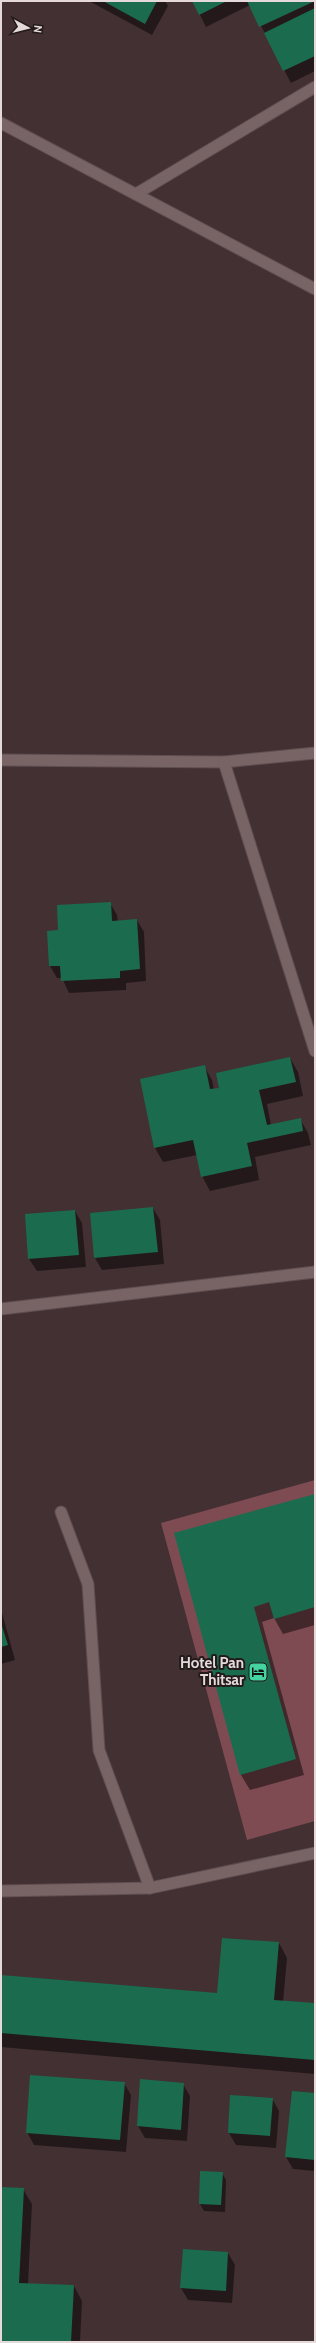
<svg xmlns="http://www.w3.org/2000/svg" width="316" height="2343" font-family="Cabin,sans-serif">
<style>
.green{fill:#7d4b51}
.shadow{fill:#0007}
.building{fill:#1b6c4f}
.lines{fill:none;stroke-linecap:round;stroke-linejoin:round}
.service-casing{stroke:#5e4e50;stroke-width:13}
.minor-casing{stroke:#5e4e50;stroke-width:13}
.tertiary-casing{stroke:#5e4e50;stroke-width:13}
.service{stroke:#786365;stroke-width:11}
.minor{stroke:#786365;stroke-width:11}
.tertiary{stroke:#786365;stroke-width:11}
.labels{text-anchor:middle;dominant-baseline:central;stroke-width:4;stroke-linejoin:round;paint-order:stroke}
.poi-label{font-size:15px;font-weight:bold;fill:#e5d9da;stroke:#231b1b;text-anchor:end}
</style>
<rect width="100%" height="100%" fill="#433032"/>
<!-- green -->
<path class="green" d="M315 1480V1821L247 1840 161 1523Z"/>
<!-- shadow -->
<g class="shadow">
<path d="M89 1H165L168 6 152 35Z"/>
<path d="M193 1H315V71L291 83 250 5 206 27Z"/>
<path d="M110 903 117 915 118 921 137 920 144 932 146 981 126 983V990L69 993 62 978H57L50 966 59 931Z"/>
<path d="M290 1058 298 1072 303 1096 267 1104 271 1125 300 1119 308 1133 311 1145 255 1157 259 1180 210 1191 202 1176 197 1155 163 1162 155 1148 141 1080 204 1066 212 1080 214 1090 220 1089Z"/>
<path d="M153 1208 160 1220 164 1264 102 1270 95 1258 91 1214Z"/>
<path d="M75 1211 82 1223 86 1267 37 1271 29 1259Z"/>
<path d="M315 1495V1625L283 1634 274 1618 262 1622 304 1775 250 1790 241 1775 175 1534Z"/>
<path d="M1 1609 15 1660 1 1664Z"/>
<path d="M279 1943 287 1958 283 2002 315 2004V2074L1 2047V1976L218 1994Z"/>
<path d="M124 2083 131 2095 126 2152 34 2145 27 2132Z"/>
<path d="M183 2084 190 2096 187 2141 145 2138 138 2126Z"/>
<path d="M315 2094V2171L293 2169 286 2157Z"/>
<path d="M272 2098 279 2111 276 2148 236 2145 229 2133Z"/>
<path d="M222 2173 226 2180 225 2212 204 2211 200 2204Z"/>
<path d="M1 2188 23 2189 32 2204 28 2284 74 2286 82 2301 80 2342H1Z"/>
<path d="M184 2251 228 2253 235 2265 232 2303 188 2300 181 2288Z"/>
</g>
<!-- building -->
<g class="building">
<path d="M103 1H157L145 24Z"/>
<path d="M192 1H227L199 15Z"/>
<path d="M247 1H315L259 27Z"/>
<path d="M315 8V56L283 71 264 33Z"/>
<path d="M111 902 112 921 137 919 140 969 120 971V978L61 981 60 966H49L47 931 58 930 57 905Z"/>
<path d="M290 1057 296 1082 259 1090 267 1125 301 1118 303 1131 247 1143 252 1166 201 1177 193 1140 154 1148 140 1079 205 1065 210 1089 219 1088 216 1073Z"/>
<path d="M153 1207 158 1252 94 1258 90 1213Z"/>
<path d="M75 1210 79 1255 28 1259 25 1214Z"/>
<path d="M315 1494V1607L274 1619 269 1602 254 1607 296 1759 240 1775 174 1533Z"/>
<path d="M1 1623 8 1645 1 1647Z"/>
<path d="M222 1938 279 1942 274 2000 315 2003V2060L1 2033V1975L217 1993Z"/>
<path d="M30 2075 125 2082 120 2140 26 2133Z"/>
<path d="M140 2079 184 2083 181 2130 137 2126Z"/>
<path d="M292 2091 315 2093V2160L285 2157Z"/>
<path d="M230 2095 273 2098 270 2136 228 2133Z"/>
<path d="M200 2171 223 2172 221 2205 199 2204Z"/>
<path d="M1 2187 24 2188 19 2283 74 2285 71 2342H1Z"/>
<path d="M183 2249 228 2252 226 2291 180 2288Z"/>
</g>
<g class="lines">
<defs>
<path id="service" d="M136 194 315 87"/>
<g id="minor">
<path d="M1 123 315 289"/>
<path d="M1 760 224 762 315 753"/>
<path d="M224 762 315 1051"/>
<path d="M1 1309 315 1272"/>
<path d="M61 1512 88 1584 99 1750 150 1888"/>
</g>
<path id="tertiary" d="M1 1891 150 1888 315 1853"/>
</defs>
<!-- service casing -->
<use href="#service" class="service-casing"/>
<!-- minor casing -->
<use href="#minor" class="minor-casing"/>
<!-- tertiary casing -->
<use href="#tertiary" class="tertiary-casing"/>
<!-- service -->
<use href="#service" class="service"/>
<!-- minor -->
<use href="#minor" class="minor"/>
<!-- tertiary -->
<use href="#tertiary" class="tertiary"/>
</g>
<!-- icons -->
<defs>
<symbol id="hotel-square" viewBox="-11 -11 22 22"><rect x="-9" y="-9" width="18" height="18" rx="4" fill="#43d4a0" stroke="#231b1b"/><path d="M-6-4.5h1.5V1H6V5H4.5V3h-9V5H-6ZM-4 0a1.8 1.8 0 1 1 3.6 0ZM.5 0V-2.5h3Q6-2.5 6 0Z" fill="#111"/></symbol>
</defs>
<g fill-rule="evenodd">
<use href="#hotel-square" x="247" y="1661" width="22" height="22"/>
</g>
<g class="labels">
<!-- poi labels -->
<g class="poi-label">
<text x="244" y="1663">Hotel Pan<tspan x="244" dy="17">Thitsar</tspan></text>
</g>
</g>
<!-- border -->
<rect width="316" height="2343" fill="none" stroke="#e5d9da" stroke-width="4"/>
<!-- north arrow -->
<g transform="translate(28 28) rotate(97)" stroke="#231b1b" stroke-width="3" paint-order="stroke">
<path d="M0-3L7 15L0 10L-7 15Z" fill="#e5d9da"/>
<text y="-6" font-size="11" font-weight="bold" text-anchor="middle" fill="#e5d9da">N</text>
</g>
</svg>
